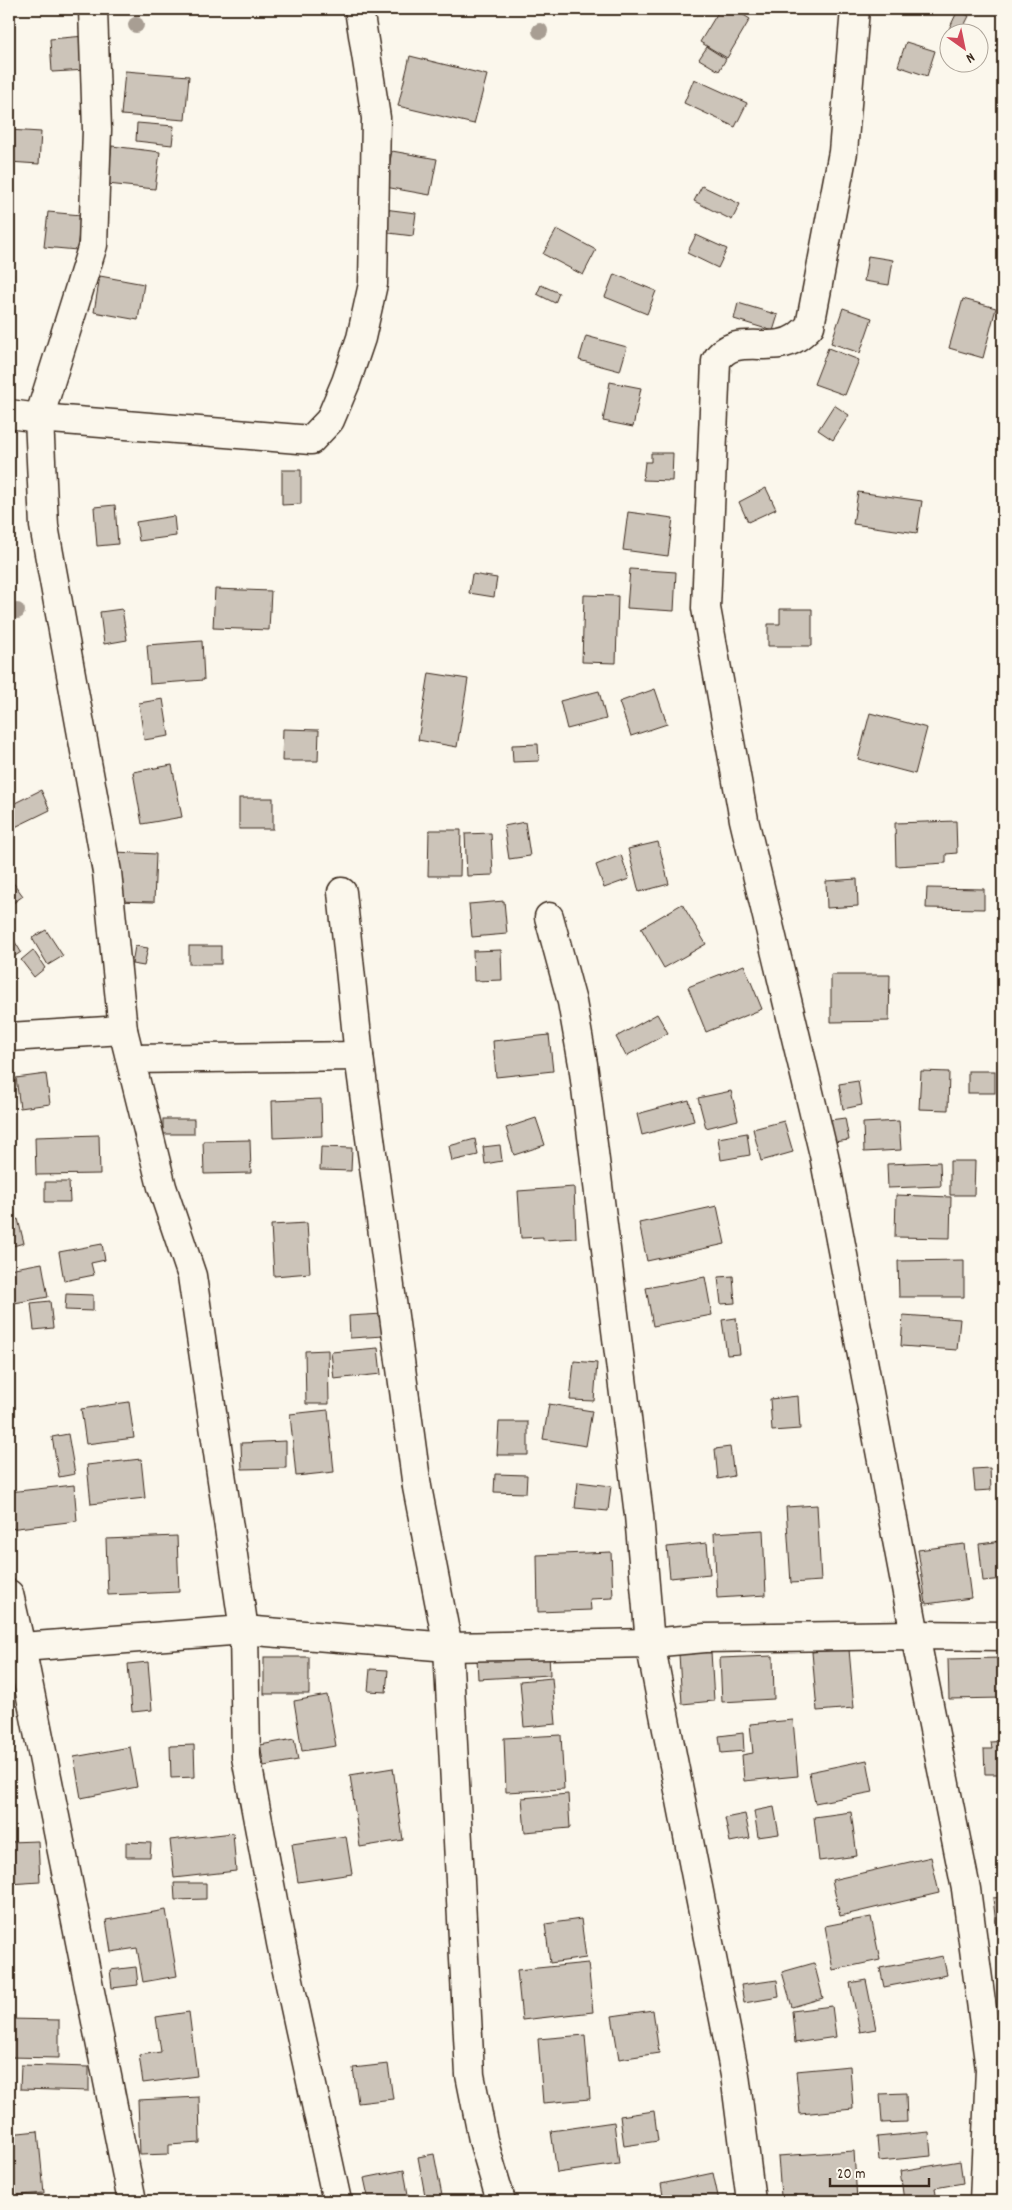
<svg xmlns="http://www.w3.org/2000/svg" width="1012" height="2210" font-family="Dekko,sans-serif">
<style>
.building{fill:#ccc4b9;stroke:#3b2a1e}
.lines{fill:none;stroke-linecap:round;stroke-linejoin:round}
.minor-casing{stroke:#3b2a1e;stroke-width:31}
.minor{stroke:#fbf7ec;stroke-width:28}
.tree{fill:#a89e93}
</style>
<rect width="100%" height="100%" fill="#fbf7ec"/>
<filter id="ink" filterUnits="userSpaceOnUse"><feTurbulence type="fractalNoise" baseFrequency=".02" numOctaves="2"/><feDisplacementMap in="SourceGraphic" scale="10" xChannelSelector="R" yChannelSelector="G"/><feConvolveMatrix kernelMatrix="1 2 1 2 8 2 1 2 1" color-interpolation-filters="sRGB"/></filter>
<g filter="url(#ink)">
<!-- building -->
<g class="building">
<path d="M720 9H734L750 19 727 58 700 42Z"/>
<path d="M958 10 969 16 961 32 949 29Z"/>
<path d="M85 36 87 70 52 72 50 39Z"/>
<path d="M906 42 935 51 927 76 898 66Z"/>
<path d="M707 47 726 59 719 71 699 59Z"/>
<path d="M410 56 487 75 474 124 398 106Z"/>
<path d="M125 71 189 76 185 120 121 115Z"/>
<path d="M694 79 747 103 735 127 684 103Z"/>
<path d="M137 123 174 126 172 145 136 141Z"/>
<path d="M9 130 41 132 39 164 9 162Z"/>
<path d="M112 146 160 152 155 189 107 184Z"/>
<path d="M392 151 437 159 430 195 385 187Z"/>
<path d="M702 186 740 204 732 220 694 201Z"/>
<path d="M384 209 416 213 413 236 381 232Z"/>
<path d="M48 212 81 215 77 250 44 247Z"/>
<path d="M557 229 596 250 583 275 543 254Z"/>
<path d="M696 235 727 249 718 268 687 253Z"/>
<path d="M868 256 893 260 889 285 864 281Z"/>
<path d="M9 274H13L14 307 9 308Z"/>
<path d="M614 274 656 291 647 314 605 297Z"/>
<path d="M100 276 144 284 138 320 94 312Z"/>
<path d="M541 285 559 293 555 303 537 294Z"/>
<path d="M963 299 996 308 983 358 949 348Z"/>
<path d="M738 303 778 315 773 331 734 319Z"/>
<path d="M843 308 872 318 860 353 831 343Z"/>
<path d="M586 336 627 347 620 371 579 360Z"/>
<path d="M828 348 859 360 845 395 814 384Z"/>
<path d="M610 382 641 388 633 427 603 421Z"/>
<path d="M834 405 849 415 833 440 818 430Z"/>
<path d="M651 453H673L672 481 643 480 645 462H651Z"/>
<path d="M282 470H301V504L282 505Z"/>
<path d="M766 488 776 509 748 522 739 502Z"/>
<path d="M858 492 922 501 917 533 853 524Z"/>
<path d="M115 505 118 544 97 546 94 507Z"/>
<path d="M628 512 673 518 668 556 623 550Z"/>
<path d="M174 516 176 536 139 541 136 522Z"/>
<path d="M630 569 676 572 674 611 627 608Z"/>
<path d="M472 574 497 578 494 597 469 593Z"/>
<path d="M215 589 271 591 269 630 213 628Z"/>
<path d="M584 595 618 596 616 663 582 662Z"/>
<path d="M122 609 127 640 104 644 100 612Z"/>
<path d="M780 609H812V646H768V624H780Z"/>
<path d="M202 641 204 680 150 684 147 645Z"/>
<path d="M429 673 468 679 457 747 418 740Z"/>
<path d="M655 689 667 724 631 736 619 702Z"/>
<path d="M599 691 606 719 567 729 560 701Z"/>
<path d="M163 699 169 736 144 740 139 703Z"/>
<path d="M870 713 927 728 915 774 858 759Z"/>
<path d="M283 729 319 730 318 761H282Z"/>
<path d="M538 744 539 761 513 762 512 745Z"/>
<path d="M172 765 182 817 142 824 133 772Z"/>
<path d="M41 790 50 810 9 830V806Z"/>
<rect x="239" y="798" width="34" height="31"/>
<path d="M956 821 957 853 946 854V863L896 866 895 823Z"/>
<path d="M525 822 530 856 509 859 504 826Z"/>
<path d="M429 830H461L460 876H428Z"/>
<path d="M491 833 493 875 467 876 465 834Z"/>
<path d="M658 842 669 884 639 892 628 849Z"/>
<path d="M115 852 156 854 154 902 113 901Z"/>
<path d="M621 855 629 879 604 888 596 865Z"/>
<path d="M9 877 23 896 9 906Z"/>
<path d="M857 879 858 906 827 908 826 881Z"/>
<path d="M927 888 984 889V909L926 908Z"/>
<path d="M504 901 507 934 472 937 469 904Z"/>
<path d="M682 904 706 944 664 968 641 928Z"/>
<path d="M46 930 63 956 48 965 32 938Z"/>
<path d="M9 932 21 952 9 960Z"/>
<path d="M135 946 148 948 144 966 132 964Z"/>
<rect x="189" y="946" width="32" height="18"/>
<path d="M33 950 45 968 34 977 21 960Z"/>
<path d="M501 950 502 980 474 981 473 951Z"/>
<path d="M744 965 762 1009 706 1032 688 987Z"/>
<path d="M831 975H890L889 1021 831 1022Z"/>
<path d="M657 1014 668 1033 626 1056 616 1037Z"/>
<path d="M549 1035 553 1071 496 1077 493 1041Z"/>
<path d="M921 1071 949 1072 948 1110 919 1109Z"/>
<rect x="968" y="1071" width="27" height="22"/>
<path d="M46 1074 50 1104 20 1108 16 1078Z"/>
<path d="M858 1081 862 1105 843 1109 839 1084Z"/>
<path d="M731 1091 738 1120 706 1128 698 1098Z"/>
<path d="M321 1099 322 1136 273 1138 272 1101Z"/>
<path d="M689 1100 694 1121 642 1135 637 1114Z"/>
<path d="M536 1118 545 1145 514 1155 506 1128Z"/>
<path d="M845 1118 849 1140 834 1142 830 1120Z"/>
<rect x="163" y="1119" width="31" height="15"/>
<path d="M784 1121 793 1152 761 1161 753 1129Z"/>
<path d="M899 1121 901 1150 864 1152 863 1123Z"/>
<path d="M747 1133 750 1155 721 1160 718 1138Z"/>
<path d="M99 1135 100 1174 36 1175 35 1137Z"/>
<path d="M475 1139 478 1155 452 1161 449 1146Z"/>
<path d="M250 1140 251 1173 204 1174 203 1141Z"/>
<path d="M500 1145 502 1161 485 1164 483 1147Z"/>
<path d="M321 1147 352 1148 351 1171 320 1170Z"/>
<path d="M950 1161H975L974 1195H950Z"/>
<path d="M940 1162 941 1186 888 1188 887 1164Z"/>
<path d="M45 1182H69L70 1202H45Z"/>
<path d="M574 1187 576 1238 543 1240V1237L521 1238 518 1191Z"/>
<path d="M896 1195 951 1197 950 1238 895 1237Z"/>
<path d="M717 1206 725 1244 647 1261 639 1223Z"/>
<path d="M18 1219 24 1243 9 1247V1222Z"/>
<path d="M307 1223 310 1273 274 1276 271 1225Z"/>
<path d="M102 1244 105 1260 91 1263 94 1275 64 1281 59 1252Z"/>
<path d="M964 1260V1297H899L898 1261Z"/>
<path d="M42 1263 48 1297 9 1304V1269Z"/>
<path d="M733 1276 735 1303 721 1304 718 1277Z"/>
<path d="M705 1277 712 1315 653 1326 646 1288Z"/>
<path d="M66 1294 93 1295V1311L65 1310Z"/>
<path d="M50 1301 53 1328 34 1330 31 1303Z"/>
<path d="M383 1314 384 1336 350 1338 349 1316Z"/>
<path d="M903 1315 960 1319 957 1350 901 1346Z"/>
<path d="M736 1318 740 1354 727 1355 722 1320Z"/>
<path d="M378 1348 381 1374 334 1379 331 1352Z"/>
<path d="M328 1350 329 1404H306L305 1351Z"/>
<path d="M574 1361 597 1363 594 1401 570 1400Z"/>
<path d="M798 1396 800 1429 772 1431 770 1399Z"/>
<path d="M129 1402 134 1438 86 1444 81 1409Z"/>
<path d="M549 1404 592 1411 586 1446 543 1439Z"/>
<path d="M328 1410 334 1472 296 1476 290 1414Z"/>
<path d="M499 1422H528V1455H497Z"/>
<path d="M68 1434 75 1474 59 1477 52 1437Z"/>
<path d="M286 1441V1468L242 1469 241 1443Z"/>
<path d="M730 1447 734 1476 718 1479 715 1449Z"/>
<path d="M141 1459 145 1498 91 1504 87 1465Z"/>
<path d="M990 1468 991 1490 975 1491 973 1469Z"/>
<path d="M495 1474 527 1475 526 1493 494 1492Z"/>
<path d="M578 1482 611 1486 608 1511 575 1508Z"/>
<path d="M74 1485 77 1521 9 1529V1492Z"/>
<path d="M817 1505 821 1581 791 1583 786 1507Z"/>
<path d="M763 1530 766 1595 717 1598 714 1533Z"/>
<path d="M177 1536 179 1592 108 1595 106 1539Z"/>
<path d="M1003 1541V1579L983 1581 979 1544Z"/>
<path d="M707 1543 710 1574 670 1578 667 1547Z"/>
<path d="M964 1544 971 1598 926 1604 918 1550Z"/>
<path d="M611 1552 613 1598 590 1599 591 1610 538 1612 537 1555Z"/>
<path d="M849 1649 854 1708 817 1711 812 1652Z"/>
<path d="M711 1652 714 1701 682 1704 679 1654Z"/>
<path d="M549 1654 550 1675 478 1679 477 1658Z"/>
<path d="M773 1656 774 1699 722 1702 720 1658Z"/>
<rect x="264" y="1657" width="45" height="37"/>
<path d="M1003 1658V1698L949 1699 948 1659Z"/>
<path d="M148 1662 152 1710 132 1712 128 1664Z"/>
<path d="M370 1669 388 1670 386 1692 368 1691Z"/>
<path d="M552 1678 556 1724 524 1727 520 1681Z"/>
<path d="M327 1695 336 1746 302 1751 294 1701Z"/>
<path d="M793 1720 798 1776 744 1781 742 1755 753 1753 750 1724Z"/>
<path d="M743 1733 744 1751 721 1753 719 1736Z"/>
<path d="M561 1735 564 1789 506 1792 504 1738Z"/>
<path d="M294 1739 298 1760 264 1766 260 1745Z"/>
<path d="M1003 1741V1774H985L984 1749H992L991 1742Z"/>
<path d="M194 1745 195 1777 171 1778 170 1746Z"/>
<path d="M130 1747 137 1787 81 1798 74 1757Z"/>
<path d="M867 1760 873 1792 815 1803 809 1772Z"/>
<path d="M393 1768 403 1840 360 1847 350 1775Z"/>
<path d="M568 1794 570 1828 525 1832 522 1798Z"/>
<path d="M774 1807 779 1834 758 1837 754 1811Z"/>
<path d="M851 1812 857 1856 819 1861 814 1817Z"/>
<path d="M745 1814 750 1838 730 1842 725 1818Z"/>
<path d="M233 1833 236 1871 174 1878 170 1840Z"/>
<path d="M346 1836 352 1874 298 1882 292 1844Z"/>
<path d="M38 1841 40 1882 9 1884V1842Z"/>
<path d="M126 1842 151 1843 150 1857H126Z"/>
<path d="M931 1857 939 1893 840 1916 832 1880Z"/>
<path d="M174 1883H206V1899L175 1900Z"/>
<path d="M1003 1897V1941L998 1942 993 1898Z"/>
<path d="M166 1910 177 1976 143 1982 137 1948 111 1952 106 1920Z"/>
<path d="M871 1917 880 1960 833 1970 825 1926Z"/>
<path d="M581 1919 586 1958 550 1963 545 1924Z"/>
<path d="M943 1956 947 1975 884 1987 880 1968Z"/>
<path d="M588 1963 593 2012 522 2020 517 1970Z"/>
<path d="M814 1963 823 1998 792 2007 782 1972Z"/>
<path d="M136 1967 138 1985 112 1988 110 1970Z"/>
<path d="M777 1980 779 1997 744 2003 741 1985Z"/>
<path d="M866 1980 876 2029 860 2032 850 1983Z"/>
<path d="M832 2006 836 2037 795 2043 792 2011Z"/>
<path d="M653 2010 659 2053 619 2059 612 2016Z"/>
<path d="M189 2012 197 2076 143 2083 139 2055 161 2052 156 2017Z"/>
<path d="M9 2019 59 2020V2058L9 2057Z"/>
<path d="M585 2035 590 2099 543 2103 538 2039Z"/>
<path d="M388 2064 393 2099 358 2103 353 2068Z"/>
<path d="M21 2065 89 2067V2091L20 2089Z"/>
<path d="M850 2066 853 2109 800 2114 796 2071Z"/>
<path d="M906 2093 907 2122 882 2123 880 2094Z"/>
<path d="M199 2097 200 2143 169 2145V2154L140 2155 138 2100Z"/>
<path d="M654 2111 658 2141 624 2146 620 2116Z"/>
<path d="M614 2122 619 2164 557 2173 551 2131Z"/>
<path d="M38 2131 44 2193 9 2196V2134Z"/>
<path d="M929 2132 931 2156 879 2161 877 2137Z"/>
<path d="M854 2151 857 2201H798L797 2195 781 2196 778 2156Z"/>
<path d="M434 2154 443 2201H426L418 2157Z"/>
<path d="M960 2161 963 2183 935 2188 937 2201H904L900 2171Z"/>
<path d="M404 2170 409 2201H369L364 2178Z"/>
<path d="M713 2173 719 2201H664L661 2184Z"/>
<path d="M53 2198 54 2201H21Z"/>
</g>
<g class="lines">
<defs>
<g id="minor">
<path d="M93 9 97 130 93 245 39 418 44 526 107 872 123 1030 162 1187 192 1276 244 1630 246 1757 281 1943 337 2201"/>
<path d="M855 9 843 152 810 326C801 335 793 342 780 344 757 348 730 337 716 361L706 608 744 820 824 1155 915 1635 966 1889 990 2069 984 2201"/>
<path d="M9 414 39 418 311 440 330 420 346 382 361 338 373 284 376 118 359 9"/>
<path d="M342 892 359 1056 417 1487 448 1647 470 2075 483 2140 501 2201"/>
<path d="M549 917 572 1002 583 1064 639 1515 650 1643 735 2075 751 2201"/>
<path d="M9 1037 123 1030"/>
<path d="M131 1059 359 1056"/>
<path d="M9 1594 21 1647 132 2201"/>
<path d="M9 1648 244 1630 448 1647 650 1643 705 1638 915 1635 1003 1636"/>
</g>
</defs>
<!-- minor casing -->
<use href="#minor" class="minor-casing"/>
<!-- minor -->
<use href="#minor" class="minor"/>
</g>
<!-- trees -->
<g class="tree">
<circle cx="136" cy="25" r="8"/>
<circle cx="540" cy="31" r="8"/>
<circle cx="17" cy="611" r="8"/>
</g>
</g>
<!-- margin -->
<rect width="1012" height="2210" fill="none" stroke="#fbf7ec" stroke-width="30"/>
<rect x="15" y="15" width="982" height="2180" fill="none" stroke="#3b2a1e" stroke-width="2" filter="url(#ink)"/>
<!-- north arrow -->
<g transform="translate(964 48) rotate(147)"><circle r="24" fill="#fbf7ec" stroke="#aea59a"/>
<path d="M0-4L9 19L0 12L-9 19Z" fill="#d1495b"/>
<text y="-8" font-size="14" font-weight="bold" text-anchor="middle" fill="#3b2a1e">N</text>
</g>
<!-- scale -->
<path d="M830 2178v8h99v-8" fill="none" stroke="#3b2a1e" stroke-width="2.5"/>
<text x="837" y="2178" font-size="15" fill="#3b2a1e" stroke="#fbf7ec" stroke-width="4" paint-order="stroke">20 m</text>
</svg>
